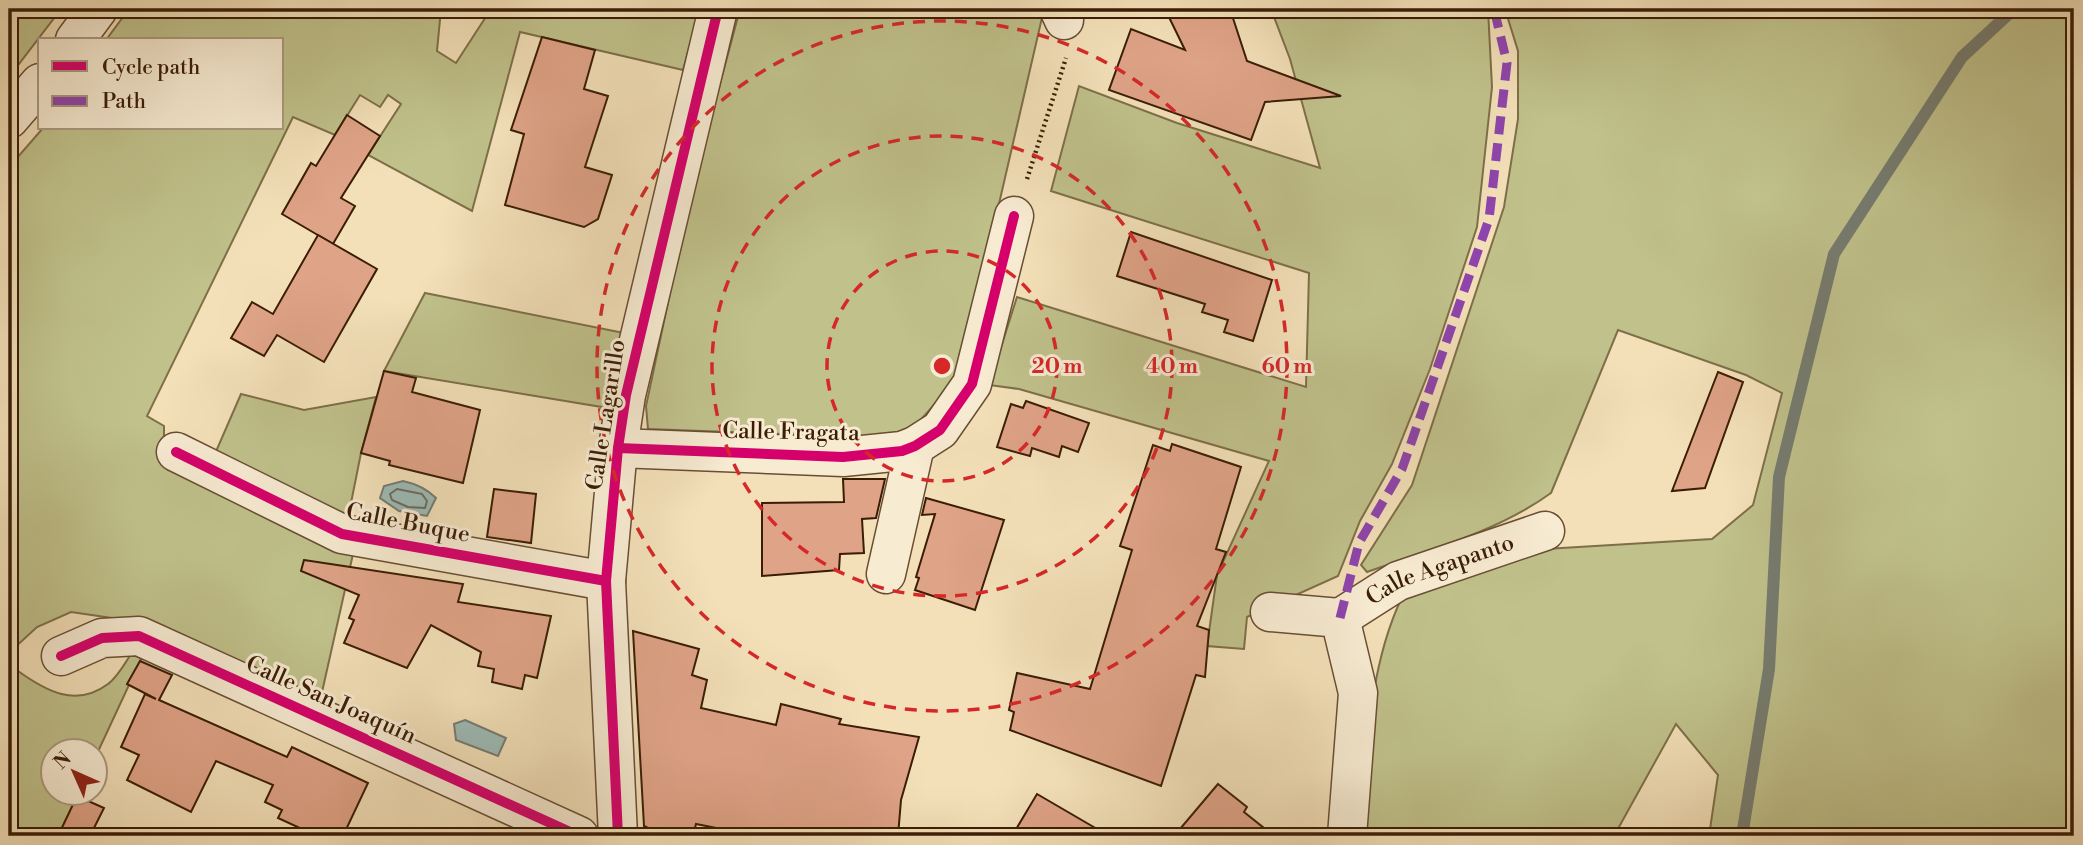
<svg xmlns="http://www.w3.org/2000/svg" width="2083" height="845" font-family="'Libre Bodoni',serif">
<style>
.green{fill:#c0c18b;stroke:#7e6f48;stroke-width:2}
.water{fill:#9dbbb7;stroke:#767c70;stroke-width:2}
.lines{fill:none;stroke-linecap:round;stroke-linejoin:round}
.shore{stroke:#6c6c5e;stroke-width:2}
.stream{stroke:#767c70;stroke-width:12}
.building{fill:#dfa387;stroke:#3b1d06;stroke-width:2}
.street-casing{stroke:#694e33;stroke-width:41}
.path{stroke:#3b1d06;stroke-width:4.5;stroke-dasharray:2 3.5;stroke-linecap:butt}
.street{stroke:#f7ebd2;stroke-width:38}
.quiet{stroke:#8e44ad;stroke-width:9;stroke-dasharray:18 9;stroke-linecap:butt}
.cycleway-casing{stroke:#f7ebd2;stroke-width:15}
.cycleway{stroke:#d6006c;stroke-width:10}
.ring{fill:none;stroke:#d62828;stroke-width:3.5;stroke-dasharray:12 9}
.labels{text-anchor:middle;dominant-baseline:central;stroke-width:6;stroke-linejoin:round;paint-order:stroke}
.street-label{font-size:23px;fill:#3b1d06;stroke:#f7ebd2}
.centre{fill:#d62828;stroke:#f7ebd2;stroke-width:3.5}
.ring-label{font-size:21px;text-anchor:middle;font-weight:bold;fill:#d62828;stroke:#f7ebd2;stroke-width:6;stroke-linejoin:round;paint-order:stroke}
</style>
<rect width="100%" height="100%" fill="#f3e0b9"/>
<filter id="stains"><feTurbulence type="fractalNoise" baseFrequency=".00286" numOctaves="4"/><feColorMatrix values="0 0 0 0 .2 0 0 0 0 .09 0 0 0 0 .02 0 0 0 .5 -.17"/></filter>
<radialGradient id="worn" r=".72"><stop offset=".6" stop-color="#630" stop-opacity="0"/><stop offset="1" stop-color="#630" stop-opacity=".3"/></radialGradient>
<!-- green -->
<g class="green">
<path d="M9 9H61L9 77Z"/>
<path d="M129 9H441L437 51 456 63 491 9H700L683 70 520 32 472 211 368 155 401 104 388 95 380 107 360 95 335 135 293 117 147 416 164 426V465L353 554 320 701 160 625 71 612 37 627 12 650 18 671C46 691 76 708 108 684 119 676 127 659 135 648L143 655 95 758 94 750H52V792L79 793 58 836H9V167L43 128H282V40H106Z"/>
<path d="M740 9H1044L959 377 917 424 894 438 648 429 646 406 693 185Z"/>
<path d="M1271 9H1488L1492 87 1477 227 1430 369 1392 464 1360 521 1338 576 1247 617 1244 649 1207 646 1217 575 1269 461 1019 389 989 385 1017 297 1306 387 1309 273 1051 191 1079 86 1177 123 1320 168 1290 59Z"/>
<path d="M1505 9H2074V836H1709L1718 775 1676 724 1614 836H1361C1367 756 1367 671 1402 597L1545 549 1712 539 1753 505 1782 393 1746 375 1618 330 1551 493C1497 532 1429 550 1367 572L1361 565 1412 485 1504 207 1518 119V51Z"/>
<path d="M425 293 624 333 608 408 384 371Z"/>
<path d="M241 394 304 410 376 397 361 453 348 518 214 456Z"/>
</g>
<!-- water -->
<g class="water">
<path d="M403 481C417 484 427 489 436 498L427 516 399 511 380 498 384 486Z"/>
<path d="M465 720 506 738 498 756 456 740 454 724Z"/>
</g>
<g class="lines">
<!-- shore -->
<path class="shore" d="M397 489 422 494 427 501 425 508 408 507 392 500 390 494Z"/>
<!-- stream -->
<path class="stream" d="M1742 836 1769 669 1779 477 1834 254 1962 57 2014 9"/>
</g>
<!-- building -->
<g class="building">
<path d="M1165 9H1230L1247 61 1341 96 1265 102 1251 140 1109 90 1131 29 1185 50Z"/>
<path d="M542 37 595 50 584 89 608 96 585 167 612 175 598 219 584 227 505 205 524 134 511 130Z"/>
<path d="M347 115 380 136 341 198 355 206 333 244 282 214 311 163 316 166Z"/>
<path d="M1131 232 1272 280 1253 341 1224 332 1228 320 1202 312 1205 304 1117 276Z"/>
<path d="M318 235 377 269 324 362 277 335 264 356 231 338 252 302 273 314Z"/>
<path d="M384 371 416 378 412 392 480 410 463 483 389 465 390 461 361 453Z"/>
<path d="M1718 372 1743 382 1705 488 1672 491Z"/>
<path d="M1026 401 1089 423 1078 452 1062 446 1059 457 1032 448 1030 456 997 447 1011 404 1023 408Z"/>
<path d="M1172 444 1241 467 1216 549 1226 552 1197 626 1209 630 1205 677 1196 675 1161 786 1010 730 1014 712 1009 710 1017 673 1090 689 1132 550 1120 546 1153 445 1170 451Z"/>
<path d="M843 479H885L876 518 862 519 864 553 840 554 839 570 762 576V503L844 502Z"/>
<path d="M494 489 536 494 531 543 487 537Z"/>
<path d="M926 498 1004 520 975 610 915 590 919 578 916 577 935 514 922 515Z"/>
<path d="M304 560 463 584 458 602 551 616 537 678 525 675 522 689 492 682 494 669 478 666 481 652 431 625 407 668 344 643 354 620 349 618 359 595 301 571Z"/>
<path d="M633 631 699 649 692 675 707 680 701 708 776 725 781 704 841 719 839 724 919 737 901 800 898 836H756L696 824 693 836H665L644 826Z"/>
<path d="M140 661 172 675 159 700 287 757 292 747 368 783 343 836H317L278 818 282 810 265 802 273 785 216 761 191 812 127 780 139 755 121 747 145 694 156 699 127 684Z"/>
<path d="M1218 784 1247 807 1244 812 1274 836H1174Z"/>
<path d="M1037 794 1109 836H1012Z"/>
<path d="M77 796 104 808 90 836H58Z"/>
</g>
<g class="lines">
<defs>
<g id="street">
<path d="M1059 9 1064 20"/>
<path d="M75 40 98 9"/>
<path d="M9 119 40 83"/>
<path d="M618 448 843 457 902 451 915 446 940 430 972 384 1014 216"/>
<path d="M176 452 342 534 606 581"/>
<path d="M886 574 915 446"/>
<path d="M1270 612 1340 618 1358 693 1347 836"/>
<path id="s1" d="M1340 618 1398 581 1545 531"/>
<path d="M61 656 102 638 139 636 579 836"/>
<path d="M618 836 606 581 618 448 626 395 718 9"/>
</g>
</defs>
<!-- street casing -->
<use href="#street" class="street-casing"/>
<!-- path -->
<path class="path" d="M1027 179 1066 58"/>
<!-- street -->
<use href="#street" class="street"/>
<!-- quiet -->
<path class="quiet" d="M1340 618 1359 543 1402 469 1489 219 1507 63 1494 9"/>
<defs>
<g id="cycleway">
<path d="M618 448 843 457 902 451 915 446 940 430 972 384 1014 216"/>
<path d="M176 452 342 534 606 581"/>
<path d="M61 656 102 638 139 636 579 836"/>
<path d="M618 836 606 581 618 448 626 395 718 9"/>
</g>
</defs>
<!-- cycleway casing -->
<use href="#cycleway" class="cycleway-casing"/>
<!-- cycleway -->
<use href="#cycleway" class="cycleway"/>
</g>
<!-- distance rings -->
<g class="ring">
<circle cx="942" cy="366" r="115"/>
<circle cx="942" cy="366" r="230"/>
<circle cx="942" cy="366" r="345"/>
</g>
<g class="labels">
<!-- street labels -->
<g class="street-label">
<text transform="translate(606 415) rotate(-81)">Calle Lagarillo</text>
<text transform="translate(791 432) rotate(1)">Calle Fragata</text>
<text transform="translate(408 523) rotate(11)">Calle Buque</text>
<text stroke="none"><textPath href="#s1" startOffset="112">Calle Agapanto</textPath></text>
<text transform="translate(331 700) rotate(24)">Calle San Joaquín</text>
</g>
</g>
<circle cx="942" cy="366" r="10" class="centre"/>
<g class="ring-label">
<text x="1057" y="373">20 m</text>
<text x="1172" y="373">40 m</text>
<text x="1287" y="373">60 m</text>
</g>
<!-- margin -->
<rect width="2083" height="845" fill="none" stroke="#f3e0b9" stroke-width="35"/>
<rect x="10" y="10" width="2062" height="824" fill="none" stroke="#3b1d06" stroke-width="3.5"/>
<rect x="18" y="18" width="2048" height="810" fill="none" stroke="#3b1d06" stroke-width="2"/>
<!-- legend -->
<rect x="38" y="38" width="245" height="91" fill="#f7ebd2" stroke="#ac9980" stroke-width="2"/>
<rect x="52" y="61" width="35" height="10" fill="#d6006c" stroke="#ac9980" stroke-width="2"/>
<text x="102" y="74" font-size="21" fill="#3b1d06">Cycle path</text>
<rect x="52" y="96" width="35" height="10" fill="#8e44ad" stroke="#ac9980" stroke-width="2"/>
<text x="102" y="108" font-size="21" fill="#3b1d06">Path</text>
<!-- north arrow -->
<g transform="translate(74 772) rotate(315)"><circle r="33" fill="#f7ebd2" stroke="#ac9980" stroke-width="2"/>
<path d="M0-5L12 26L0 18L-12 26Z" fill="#8f2418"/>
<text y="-10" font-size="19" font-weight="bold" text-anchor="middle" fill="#3b1d06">N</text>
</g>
<rect width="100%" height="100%" filter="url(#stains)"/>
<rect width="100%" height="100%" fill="url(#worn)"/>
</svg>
